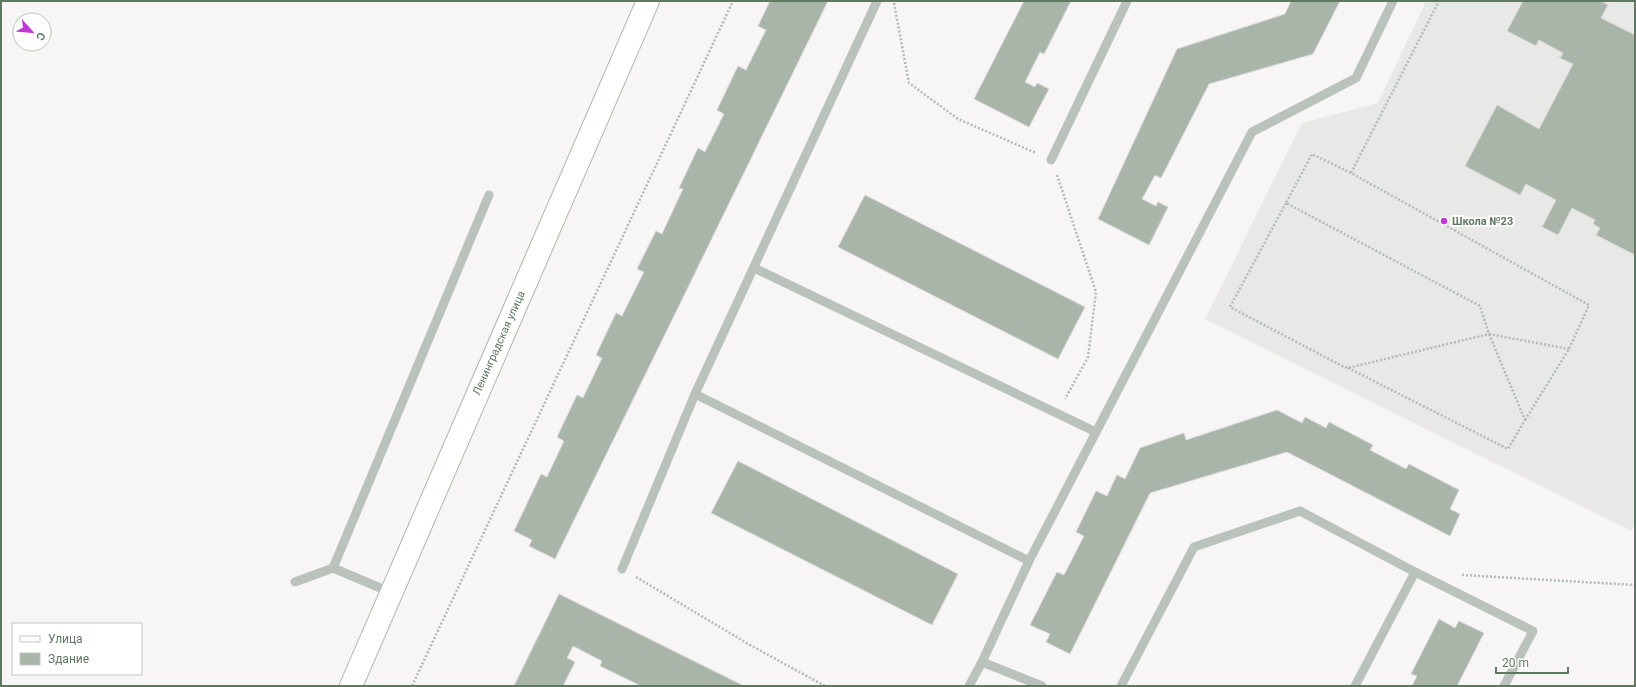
<svg xmlns="http://www.w3.org/2000/svg" width="1636" height="687" font-family="Roboto,sans-serif">
<style>
.built{fill:#e8e8e7}
.building{fill:#a9b5a9;stroke:#d9d7d8}
.lines{fill:none;stroke-linecap:round;stroke-linejoin:round}
.secondary-casing{stroke:#adb8ae;stroke-width:24}
.path{stroke:#b3bab4;stroke-width:2.5;stroke-dasharray:2 2;stroke-linecap:butt}
.lane{stroke:#bac3bb;stroke-width:9}
.secondary{stroke:#fff;stroke-width:22}
.poi-dot{fill:#c137d6;stroke:#fff;stroke-width:1.5}
.labels{text-anchor:middle;dominant-baseline:central;stroke-width:4;stroke-linejoin:round;paint-order:stroke}
.poi-label{font-size:11px;font-weight:bold;fill:#607862;stroke:#fff;text-anchor:start}
.street-label{font-size:11px;fill:#607862;stroke:#fff}
</style>
<rect width="100%" height="100%" fill="#f8f5f6"/>
<!-- built -->
<path class="built" d="M1426 1H1635V524L1631 531 1205 319 1302 123 1378 103Z"/>
<!-- building -->
<g class="building">
<path d="M770 1H828L555 559 529 546 532 540 514 531 541 474 547 477 564 441 557 437 577 395 583 398 602 358 596 355 616 313 622 316 644 272 637 269 656 231 662 234 683 189 679 188 698 148 705 152 724 114 717 110 738 66 746 70 766 30 758 26Z"/>
<path d="M1024 1H1071L1044 54 1040 52 1025 82 1035 87 1037 83 1049 89 1029 127 974 99Z"/>
<path d="M1291 1H1340L1313 54 1209 84 1161 178 1155 175 1142 199 1156 206 1158 202 1168 207 1149 245 1098 219 1177 49 1285 14Z"/>
<path d="M1523 1H1601L1608 5 1601 18 1635 35V255L1596 235 1600 228 1593 224 1595 220 1572 208 1558 235 1542 227 1556 200 1526 184 1520 195 1465 166 1497 105 1539 129 1573 64 1558 57H1561L1563 53 1539 40 1536 46 1507 31Z"/>
<path d="M865 195 1085 307 1058 359 838 247Z"/>
<path d="M1277 410 1302 423 1305 417 1326 428 1329 422 1373 445 1370 450 1406 469 1409 464 1459 490 1450 509 1460 514 1450 536 1287 452 1150 493 1070 654 1046 642 1050 634 1030 625 1057 572 1064 575 1084 536 1076 532 1096 491 1107 496 1117 475 1125 479 1140 448 1184 433 1186 440Z"/>
<path d="M738 461 958 574 932 625 711 513Z"/>
<path d="M559 594 744 686H641L600 666 602 661 573 646 567 658 575 662 563 686H514Z"/>
<path d="M1439 619 1455 628 1459 621 1484 633 1457 686H1412L1417 676 1411 674Z"/>
</g>
<g class="lines">
<defs>
<path id="secondary" d="M351 686 648 1"/>
</defs>
<!-- secondary casing -->
<use href="#secondary" class="secondary-casing"/>
<!-- path -->
<g class="path">
<path d="M894 3 909 83 958 119 1036 153"/>
<path d="M1351 173 1439 1"/>
<path d="M1057 175 1096 292 1088 357 1065 399"/>
<path d="M1286 203 1230 307 1344 367 1348 368 1489 334 1569 349"/>
<path d="M1348 368 1508 449 1525 420 1489 334 1480 306 1286 203 1312 154 1351 173 1589 305 1569 349 1525 420"/>
<path d="M1462 575 1635 585"/>
<path d="M636 577 750 645 825 686"/>
<path d="M412 686 733 1"/>
</g>
<!-- lane -->
<g class="lane">
<path d="M1051 160 1127 1"/>
<path d="M754 268 1096 432"/>
<path d="M695 394 1029 561"/>
<path d="M622 569 695 394 877 1"/>
<path d="M295 582 333 568"/>
<path d="M390 592 333 568 489 195"/>
<path d="M982 662 1042 686"/>
<path d="M969 686 982 662 1029 561 1252 132 1356 78 1393 1"/>
<path d="M1121 686 1194 547 1300 511 1415 572"/>
<path d="M1355 686 1415 572 1533 631 1504 686"/>
</g>
<!-- secondary -->
<use href="#secondary" class="secondary"/>
</g>
<!-- markers -->
<circle class="poi-dot" cx="1444" cy="221" r="4"/>
<g class="labels">
<!-- poi labels -->
<g class="poi-label">
<text x="1452" y="221">Школа №23</text>
</g>
<!-- street labels -->
<g class="street-label">
<text transform="translate(499 343) rotate(-66)">Ленинградская улица</text>
</g>
</g>
<!-- border -->
<rect width="1636" height="687" fill="none" stroke="#607862" stroke-width="4"/>
<!-- legend -->
<rect x="12" y="623" width="130" height="52" fill="#ffffff" stroke="#bfc9c0"/>
<rect x="20" y="636" width="20" height="6" fill="#ffffff" stroke="#bfc9c0"/>
<text x="48" y="643" font-size="12" fill="#607862">Улица</text>
<rect x="20" y="653" width="20" height="12" fill="#a9b5a9" stroke="#bfc9c0"/>
<text x="48" y="663" font-size="12" fill="#607862">Здание</text>
<!-- north arrow -->
<g transform="translate(32 32) rotate(117)"><circle r="19" fill="#ffffff" stroke="#bfc9c0"/>
<path d="M0-3L7 15L0 10L-7 15Z" fill="#c137d6"/>
<text y="-6" font-size="11" font-weight="bold" text-anchor="middle" fill="#607862">С</text>
</g>
<!-- scale -->
<path d="M1496 667v6h72v-6" fill="none" stroke="#607862" stroke-width="2"/>
<text x="1502" y="667" font-size="12" fill="#607862" stroke="#ffffff" stroke-width="3" paint-order="stroke">20 m</text>
</svg>
